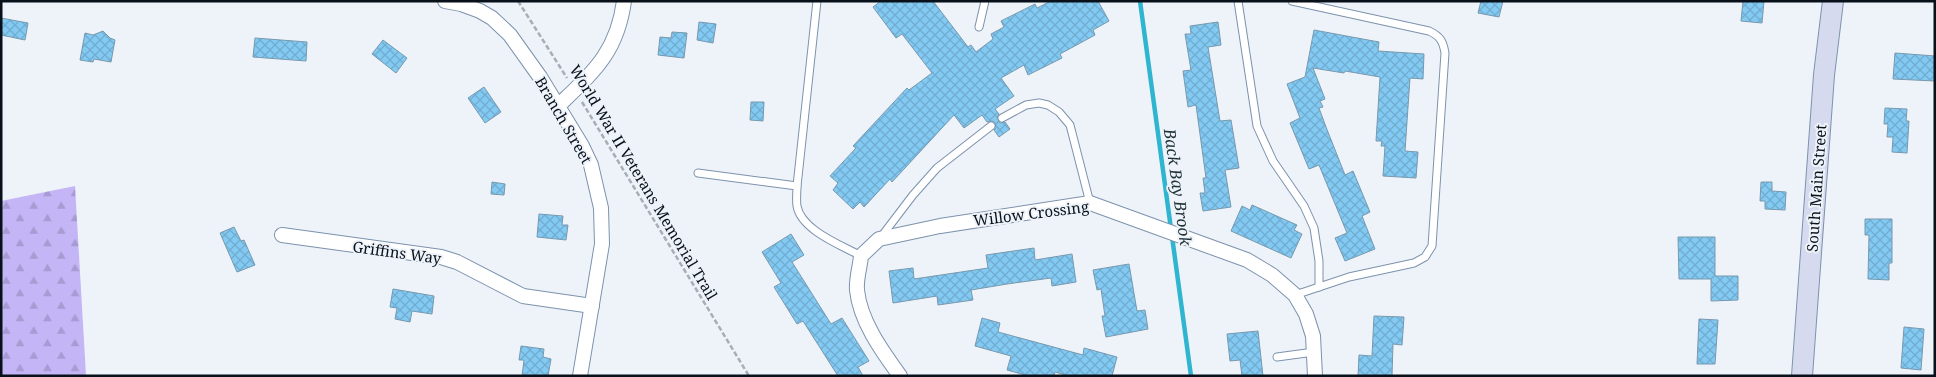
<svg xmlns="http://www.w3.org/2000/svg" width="1936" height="377" font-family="'Noto Serif',serif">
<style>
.forest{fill:url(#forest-firs)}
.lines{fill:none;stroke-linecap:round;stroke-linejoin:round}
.stream{stroke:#2fb5cf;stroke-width:4.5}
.building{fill:url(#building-cross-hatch);stroke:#7799ae}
.lane-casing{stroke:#7c92ad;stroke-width:9}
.street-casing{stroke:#7c92ad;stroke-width:16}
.secondary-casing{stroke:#7c92ad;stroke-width:22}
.path{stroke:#a8aeb5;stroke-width:2.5;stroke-dasharray:5 2.5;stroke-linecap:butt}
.lane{stroke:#fff;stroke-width:7}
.street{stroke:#fff;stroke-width:14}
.secondary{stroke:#d5daee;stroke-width:20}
.labels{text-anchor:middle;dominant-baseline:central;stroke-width:4;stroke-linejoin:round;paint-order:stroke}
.street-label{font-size:15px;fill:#08101a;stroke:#eef3f9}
.water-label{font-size:16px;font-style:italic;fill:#1f3439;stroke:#eef3f9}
</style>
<defs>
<pattern id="forest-firs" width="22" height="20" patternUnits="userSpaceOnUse" patternTransform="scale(1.25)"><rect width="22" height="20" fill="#c3b5f6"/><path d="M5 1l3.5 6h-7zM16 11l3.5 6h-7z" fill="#a69bd2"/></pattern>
<pattern id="building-cross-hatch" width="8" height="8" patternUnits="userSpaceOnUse" patternTransform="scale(1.25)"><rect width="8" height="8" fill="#83caf3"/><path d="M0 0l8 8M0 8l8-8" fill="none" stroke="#70acd0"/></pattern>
</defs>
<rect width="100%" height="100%" fill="#eef3f9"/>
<!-- forest -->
<path class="forest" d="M75 186 86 376H1V201Z"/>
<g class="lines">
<!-- stream -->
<path class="stream" d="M1140 1 1191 376"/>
</g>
<!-- building -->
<g class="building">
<path d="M881 1H933L968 47 971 45 976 52 993 39 991 34 1004 27 1001 21 1035 4 1037 8 1051 1H1098L1109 21 1093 30 1095 35 1060 54 1062 58 1028 75 1024 65 1001 78 1014 96 995 109 999 114 997 118 1000 123 1005 122 1010 129 999 137 994 130 996 128 995 123 993 121 987 122 982 115 964 128 954 115 892 182 890 179 864 207 860 202 853 209 833 190 838 183 830 176 856 148 853 146 907 88 909 90 932 73 902 34 896 38 873 7Z"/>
<path d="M1481 1H1503L1499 17 1478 13Z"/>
<path d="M1743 1H1764L1762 23 1741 21Z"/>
<path d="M1 18 28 23 25 40 1 35Z"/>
<path d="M699 22 716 24 713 43 697 40Z"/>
<path d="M1218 22 1221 45 1208 47 1220 121 1231 120 1239 168 1225 170 1231 207 1203 211 1200 193H1205L1203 178H1206L1196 105 1188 107 1183 71 1191 70 1185 34H1191L1190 26Z"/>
<path d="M1314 30 1379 42 1378 51 1424 54 1423 79 1410 78 1405 151 1418 152 1416 178 1383 176 1385 146H1381L1382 141H1376L1380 77 1345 71 1344 73 1313 68 1325 99 1320 101 1323 107 1319 108 1326 127 1345 175 1353 171 1370 212 1362 216 1375 249 1345 261 1335 238 1347 233 1319 165 1309 169 1290 123 1300 118 1287 84 1305 77Z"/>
<path d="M103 31 110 38 115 40 111 62 94 59 93 62 80 60 85 33 93 35Z"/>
<path d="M672 32 687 33 684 58 658 55 660 37 671 38Z"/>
<path d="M255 38 307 42 306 61 253 57Z"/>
<path d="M383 40 407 58 396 73 372 54Z"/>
<path d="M1895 53 1935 56V81L1893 79Z"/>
<path d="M484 87 501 112 485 123 468 98Z"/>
<path d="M751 102H764L763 121 750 120Z"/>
<path d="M1885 108 1907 109 1906 121H1909L1907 153 1892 152 1893 137H1887L1888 124H1884Z"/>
<path d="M492 182 505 184 504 195 491 194Z"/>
<path d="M1761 182H1772V191L1786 192 1785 210 1765 209V201H1760Z"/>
<path d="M1252 205 1297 225 1294 230 1302 234 1291 258 1231 231 1242 206 1250 210Z"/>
<path d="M539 214 563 216 562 225H568L566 240 537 237Z"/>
<path d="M1865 219H1892V263H1889V280L1868 279 1869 235H1865Z"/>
<path d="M234 227 241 241 244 240 255 265 237 272 220 233Z"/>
<path d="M791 234 804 255 792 262 831 324 842 318 869 361 858 367 863 376H838L803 321 797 324 774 287 781 283 762 252Z"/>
<path d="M1678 237H1715V276H1738V300L1711 301V279H1679Z"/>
<path d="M1034 248 1035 260 1072 254 1076 282 1052 286 1051 278 1007 284 971 290 973 300 938 305 937 296 893 303 889 271 913 268 914 279 988 268 986 255Z"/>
<path d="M1129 264 1137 311 1145 310 1148 329 1106 337 1102 316H1105L1101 289 1097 290 1093 270Z"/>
<path d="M393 289 434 296 432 314 412 311 410 322 395 319 397 308 390 307Z"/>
<path d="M1374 316 1404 317 1402 345 1393 344 1392 376H1358L1359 355 1372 356Z"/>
<path d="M982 318 1000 323 998 332 1083 355 1084 348 1117 357 1112 376H1069L1055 372 1054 376H1029L1007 370 1011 356 975 346Z"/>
<path d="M1699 319 1718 320 1715 364H1697Z"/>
<path d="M1904 327 1924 329 1921 370 1901 368Z"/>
<path d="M1258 331 1263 376H1242L1240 360 1230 361 1227 334Z"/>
<path d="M521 346 544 349 543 357 551 359 548 376H522L524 360H519Z"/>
</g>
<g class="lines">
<defs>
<g id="lane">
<path d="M817 1 797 186C797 192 796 200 797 206 801 230 841 245 861 256"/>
<path d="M1238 1 1257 126 1273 161 1304 206 1314 228 1319 261V287"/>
<path d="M1292 1 1429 31C1440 36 1443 41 1445 53L1432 246 1425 257 1414 263 1349 277 1295 295"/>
<path d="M979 27 985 1"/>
<path d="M1002 118 1026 105 1039 103 1048 105 1059 112 1070 125 1090 203"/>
<path d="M698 173 797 186"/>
<path d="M881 237 913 195 937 168 991 126"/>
<path d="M1277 357 1314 352"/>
</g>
<g id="street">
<path d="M445 1 461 4 480 11 492 18 510 35 540 77 582 146 591 165 601 208 602 244 580 376"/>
<path d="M558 106C593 72 617 53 624 1"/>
<path d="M282 235 441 257 457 262 523 296 592 306"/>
<path d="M900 376C882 351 860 321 857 290 856 279 860 267 861 256L879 239 940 226 1090 203 1247 260 1272 275 1295 295 1306 314 1313 336 1315 376"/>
</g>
<path id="secondary" d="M1802 376 1824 75 1833 1"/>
</defs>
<!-- lane casing -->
<use href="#lane" class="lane-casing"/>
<!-- street casing -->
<use href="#street" class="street-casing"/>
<!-- secondary casing -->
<use href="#secondary" class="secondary-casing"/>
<!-- path -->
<g class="path">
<path d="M518 1 567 78"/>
<path d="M582 102 749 376"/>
</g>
<!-- lane -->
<use href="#lane" class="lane"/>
<!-- street -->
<use href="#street" class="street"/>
<!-- secondary -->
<use href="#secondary" class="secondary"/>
</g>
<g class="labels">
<!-- street labels -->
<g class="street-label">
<text transform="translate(564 120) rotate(60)">Branch Street</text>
<text transform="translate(644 182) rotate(59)">World War II Veterans Memorial Trail</text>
<text transform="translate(1816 188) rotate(-86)">South Main Street</text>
<text transform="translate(1031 213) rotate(-7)">Willow Crossing</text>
<text transform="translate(397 252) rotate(8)">Griffins Way</text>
</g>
<!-- water labels -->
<g class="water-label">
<text transform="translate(1178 187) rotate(82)">Back Bay Brook</text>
</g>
</g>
<!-- border -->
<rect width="1936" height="377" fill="none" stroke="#08101a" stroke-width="5"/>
</svg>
